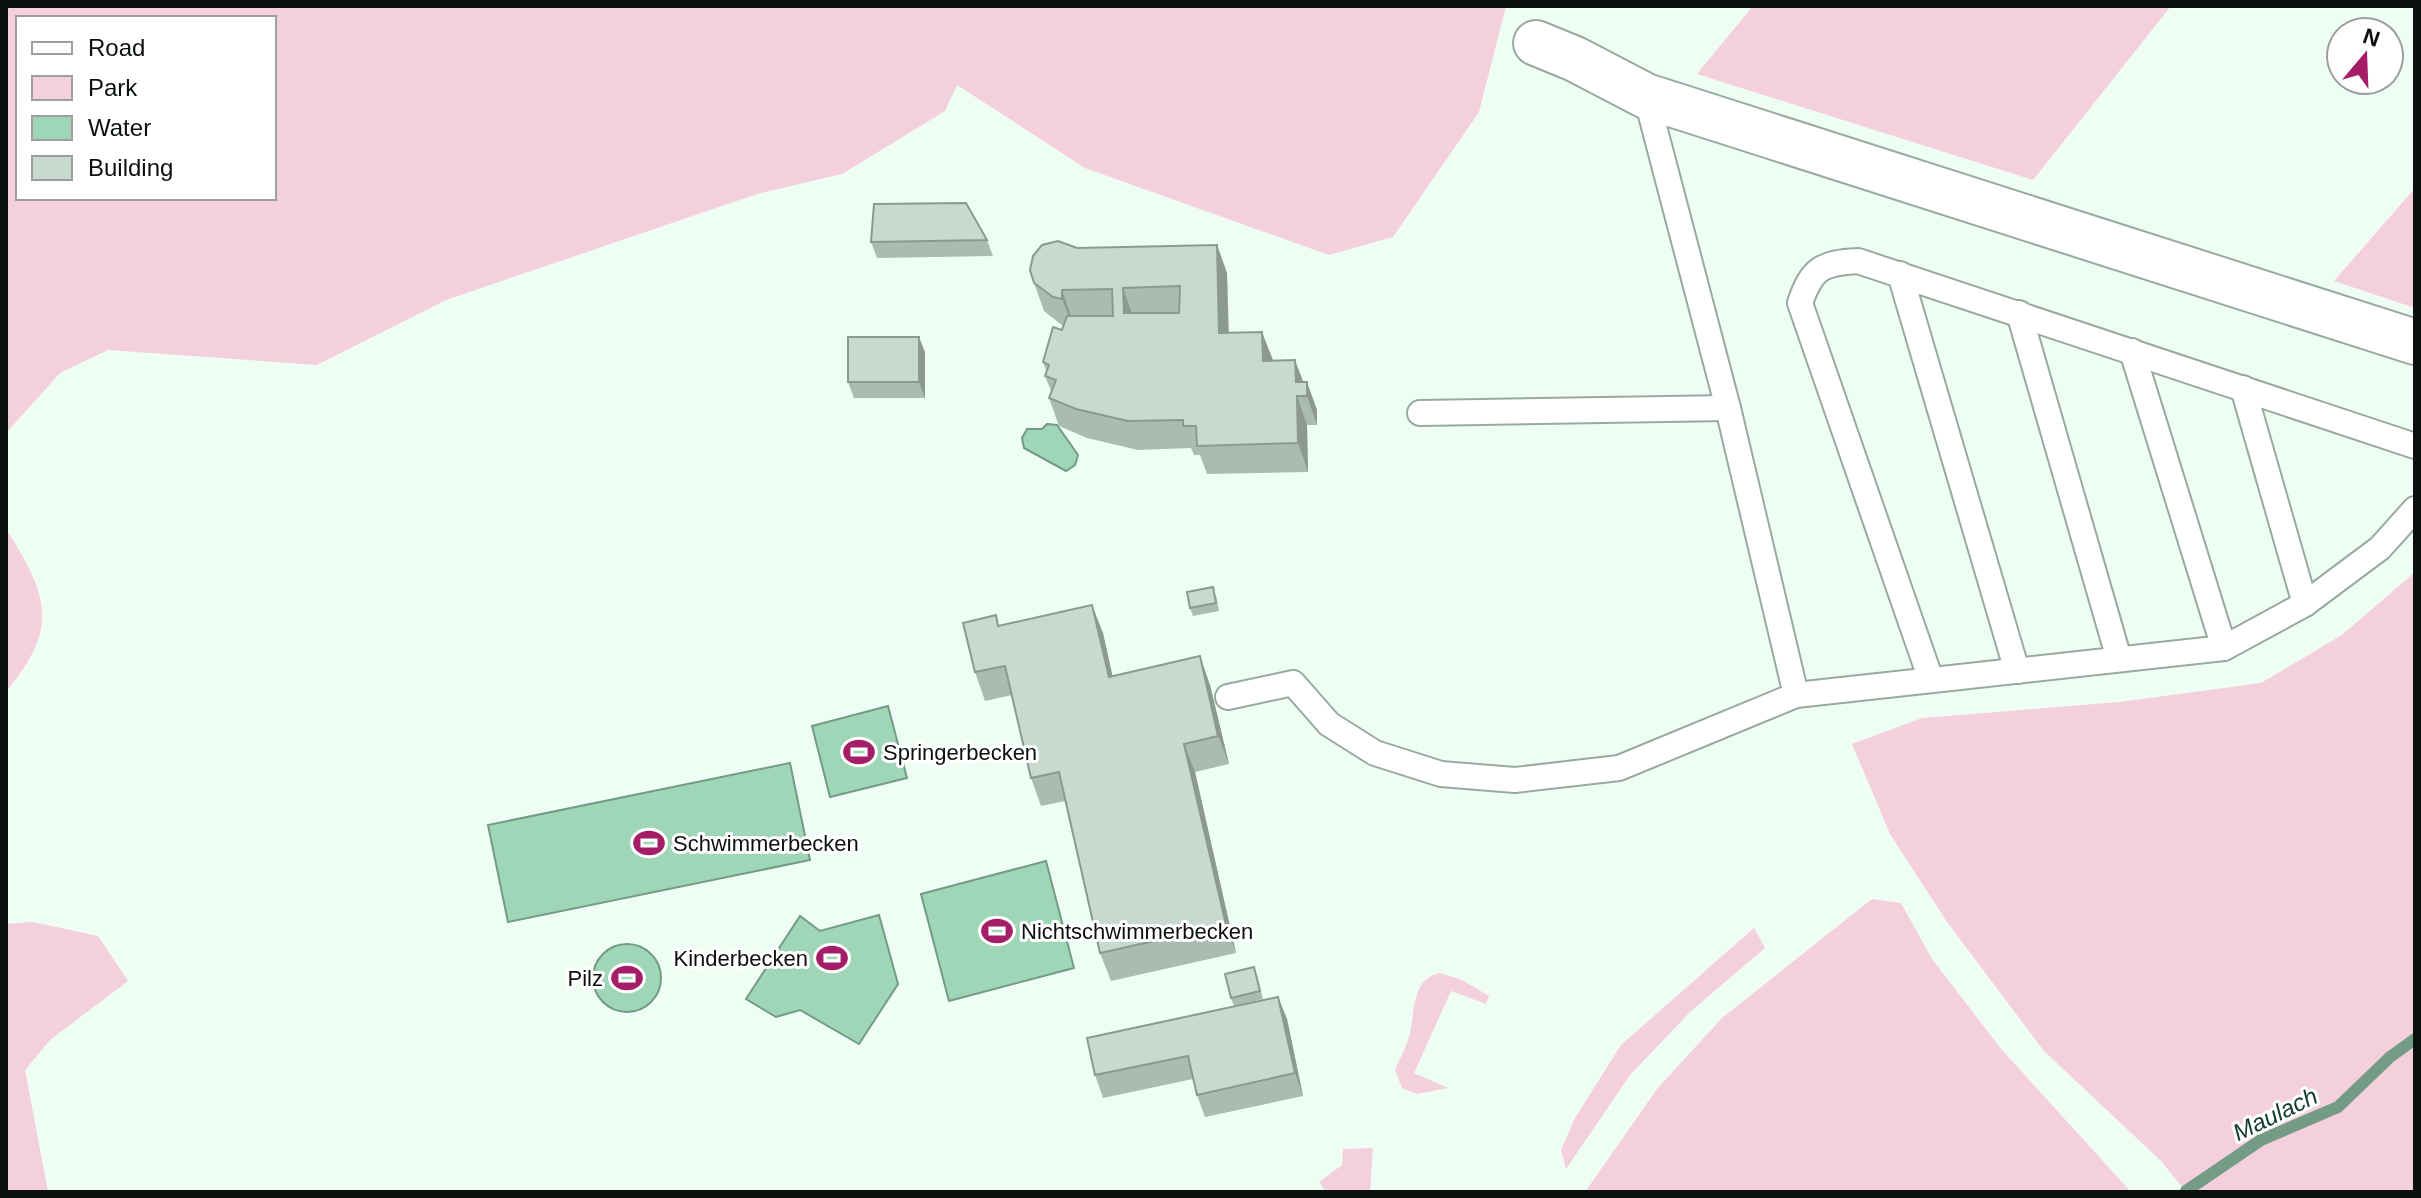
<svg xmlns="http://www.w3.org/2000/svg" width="2421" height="1198" font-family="Arial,sans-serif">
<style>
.green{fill:#f4cfdc;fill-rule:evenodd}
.water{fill:#a0d6b8;stroke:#739b85;stroke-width:2}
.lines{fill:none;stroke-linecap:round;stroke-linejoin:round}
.stream{stroke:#739b85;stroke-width:12}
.service-casing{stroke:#98aaa0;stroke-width:28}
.minor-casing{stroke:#98aaa0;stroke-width:48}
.service{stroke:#fff;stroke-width:24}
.minor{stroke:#fff;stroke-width:44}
.wall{fill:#abbbb2}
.shaded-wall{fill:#8b9991}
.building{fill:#c7dacf;stroke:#8b9991;stroke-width:2;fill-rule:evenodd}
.labels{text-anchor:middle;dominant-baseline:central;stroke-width:6;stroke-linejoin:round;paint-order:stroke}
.poi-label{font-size:22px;fill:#0a100d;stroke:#fff;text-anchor:start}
.water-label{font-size:24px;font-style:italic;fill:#133e2b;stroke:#fff}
</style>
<rect width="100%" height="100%" fill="#effef5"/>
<!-- green -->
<g class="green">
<path d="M6 6H1506L1479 112 1393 237 1329 255 1085 168 957 85 945 111 842 174 757 194 446 300 317 365 108 350 60 373 6 433ZM18 18H274V198H18Z"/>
<path d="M1753 6H2171L2033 180 1697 74Z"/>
<path d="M2415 188V308L2334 281Z"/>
<path d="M6 529C48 595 60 628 6 691Z"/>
<path d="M2415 572V1192H2186L2161 1161 2044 1051 1947 922 1890 834 1852 744 1922 718 2120 702 2261 683 2342 635Z"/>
<path d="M1872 899 1901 903 1932 959 2002 1050 2131 1192H1585L1657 1089 1722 1018Z"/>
<path d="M33 922 98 936 128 981 50 1040 25 1070 48 1192H6V924Z"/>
<path d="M1754 928 1765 948 1690 1012 1630 1075 1566 1169 1561 1150 1575 1118 1621 1045Z"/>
<path d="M1440 973 1462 980 1489 996 1486 1004 1451 991 1414 1073 1448 1088 1417 1094 1402 1088 1395 1070C1400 1058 1407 1046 1410 1033 1415 1011 1412 978 1440 973Z"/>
<path d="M1373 1148 1370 1192H1326L1319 1182 1342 1165 1343 1149Z"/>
</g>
<!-- water -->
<g class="water">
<path d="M1047 424 1057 425 1078 455 1075 465 1066 471 1024 448 1022 438 1027 429H1042Z"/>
<path d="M888 706 907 778 830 797 812 726Z"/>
<path d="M790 763 810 860 508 922 488 825Z"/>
<path d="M1046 861 1074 968 949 1001 921 894Z"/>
<path d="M879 915 898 984 859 1044 800 1010 776 1017 746 999 800 916 820 931Z"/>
<circle cx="627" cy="978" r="34"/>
</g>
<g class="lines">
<!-- stream -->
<path class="stream" d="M2186 1191 2261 1140 2338 1107 2390 1057 2415 1039"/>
<defs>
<g id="service">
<path d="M1646 96 1728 408 1796 695"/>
<path d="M1900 274 2017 671"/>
<path d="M2019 313 2119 659"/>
<path d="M2132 351 2224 648"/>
<path d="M2243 388 2305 604"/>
<path d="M1420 413 1728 408"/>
<path d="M1931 680 1800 303C1812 268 1822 263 1858 261L2415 446"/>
<path d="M1228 697 1293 683 1329 724 1375 753 1441 774 1515 780 1619 768 1796 695 2224 648 2305 604 2380 548 2415 509"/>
</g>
<path id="minor" d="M1536 43 1575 59 1646 96 2415 342"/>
</defs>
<!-- service casing -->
<use href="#service" class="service-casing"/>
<!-- minor casing -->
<use href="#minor" class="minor-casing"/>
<!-- service -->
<use href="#service" class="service"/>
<!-- minor -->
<use href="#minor" class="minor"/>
</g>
<!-- wall -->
<g class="wall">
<path d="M987 240 993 256 877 258 871 242Z"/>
<path d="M1217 245 1227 273 1229 332 1303 382 1317 410V425H1307L1308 472 1207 474 1200 455H1194L1191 448 1138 450 1087 438 1059 426 1049 398 1051 391 1045 376 1047 373 1043 362 1063 326 1044 311 1034 283 1077 248Z"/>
<path d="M925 352V398H854L848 382Z"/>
<path d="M1216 595 1219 611 1193 616 1190 608Z"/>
<path d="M1000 626 1103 633 1112 676 1210 685 1229 764 1195 772 1236 953 1111 981 1100 953 1065 801 1041 806 1031 778 1012 695 985 701 975 672Z"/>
<path d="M1257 975 1263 999 1234 1006 1231 998Z"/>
<path d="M1278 997 1287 1019 1303 1096 1205 1117 1197 1095 1193 1079 1103 1098 1095 1075Z"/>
</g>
<!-- shaded-wall -->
<g class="shaded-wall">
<path d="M1217 245 1227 273 1229 361 1219 333Z"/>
<path d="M1123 288 1133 317 1124 313Z"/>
<path d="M1062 290 1072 319 1073 327 1062 299Z"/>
<path d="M1262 332 1273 360 1263 361Z"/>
<path d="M919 337 925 352V398L919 382Z"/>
<path d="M1295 360 1306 389 1296 382Z"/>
<path d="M1307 382 1317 410V425L1307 396Z"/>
<path d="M1297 396 1307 425 1308 472 1298 443Z"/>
<path d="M1092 605 1103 633 1119 705 1109 677Z"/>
<path d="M1200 656 1210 685 1229 764 1218 736Z"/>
<path d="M1184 744 1195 772 1236 953 1226 925Z"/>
<path d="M1278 997 1287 1019 1303 1096 1295 1073Z"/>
</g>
<!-- building -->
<g class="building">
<path d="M966 203 987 240 871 242 874 204Z"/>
<path d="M1058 241 1077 248 1217 245 1219 333 1262 332 1263 361 1295 360 1296 382H1307V396H1297L1298 443 1197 446 1196 426H1183V420L1128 421 1076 409 1049 398 1056 380 1045 376 1049 365 1043 362 1053 327 1062 330 1067 316H1113L1112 289 1062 290V299L1053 297 1034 283 1030 270 1033 256 1042 245ZM1180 286 1179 313H1124L1123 288Z"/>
<rect x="848" y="337" width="71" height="45"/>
<path d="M1213 587 1216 603 1190 608 1187 592Z"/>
<path d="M1092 605 1109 677 1200 656 1218 736 1184 744 1226 925 1100 953 1059 772 1031 778 1005 666 975 672 963 623 996 615 998 626Z"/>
<path d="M1254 967 1260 991 1231 998 1225 974Z"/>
<path d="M1278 997 1295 1073 1197 1095 1188 1056 1095 1075 1087 1038Z"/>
</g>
<!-- icons -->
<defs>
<symbol id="stadium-bare" viewBox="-9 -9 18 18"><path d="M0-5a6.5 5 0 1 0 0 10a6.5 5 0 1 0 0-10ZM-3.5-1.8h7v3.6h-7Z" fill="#a51d66" stroke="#fff" stroke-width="2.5" paint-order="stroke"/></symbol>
</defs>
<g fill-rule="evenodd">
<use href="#stadium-bare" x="837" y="730" width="44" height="44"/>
<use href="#stadium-bare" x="627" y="821" width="44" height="44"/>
<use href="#stadium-bare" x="975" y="909" width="44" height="44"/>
<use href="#stadium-bare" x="810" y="936" width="44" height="44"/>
<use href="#stadium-bare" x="605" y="956" width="44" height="44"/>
</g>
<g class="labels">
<!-- poi labels -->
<g class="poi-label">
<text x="883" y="752">Springerbecken</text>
<text x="673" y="843">Schwimmerbecken</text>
<text x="1021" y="931">Nichtschwimmerbecken</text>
<text x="808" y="958" text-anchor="end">Kinderbecken</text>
<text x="603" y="978" text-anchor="end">Pilz</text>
</g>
<!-- water labels -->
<g class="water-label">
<text transform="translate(2275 1114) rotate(-26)">Maulach</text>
</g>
</g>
<!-- border -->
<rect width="2421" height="1198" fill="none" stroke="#0a100d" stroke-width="16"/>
<!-- legend -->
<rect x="16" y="16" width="260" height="184" fill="#ffffff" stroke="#9d9f9e" stroke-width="2"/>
<rect x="32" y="42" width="40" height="12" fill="#ffffff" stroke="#9d9f9e" stroke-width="2"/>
<text x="88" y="56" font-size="24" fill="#0a100d">Road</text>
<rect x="32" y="76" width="40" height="24" fill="#f4cfdc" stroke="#9d9f9e" stroke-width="2"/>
<text x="88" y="96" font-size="24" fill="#0a100d">Park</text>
<rect x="32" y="116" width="40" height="24" fill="#a0d6b8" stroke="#9d9f9e" stroke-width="2"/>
<text x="88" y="136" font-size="24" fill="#0a100d">Water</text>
<rect x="32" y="156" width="40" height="24" fill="#c7dacf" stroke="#9d9f9e" stroke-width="2"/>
<text x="88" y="176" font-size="24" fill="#0a100d">Building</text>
<!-- north arrow -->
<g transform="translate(2365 56) rotate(19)"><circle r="38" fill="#ffffff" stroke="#9d9f9e" stroke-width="2"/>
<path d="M0-6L14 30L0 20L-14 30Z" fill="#a51d66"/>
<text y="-12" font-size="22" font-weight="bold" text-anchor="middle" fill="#0a100d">N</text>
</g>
</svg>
